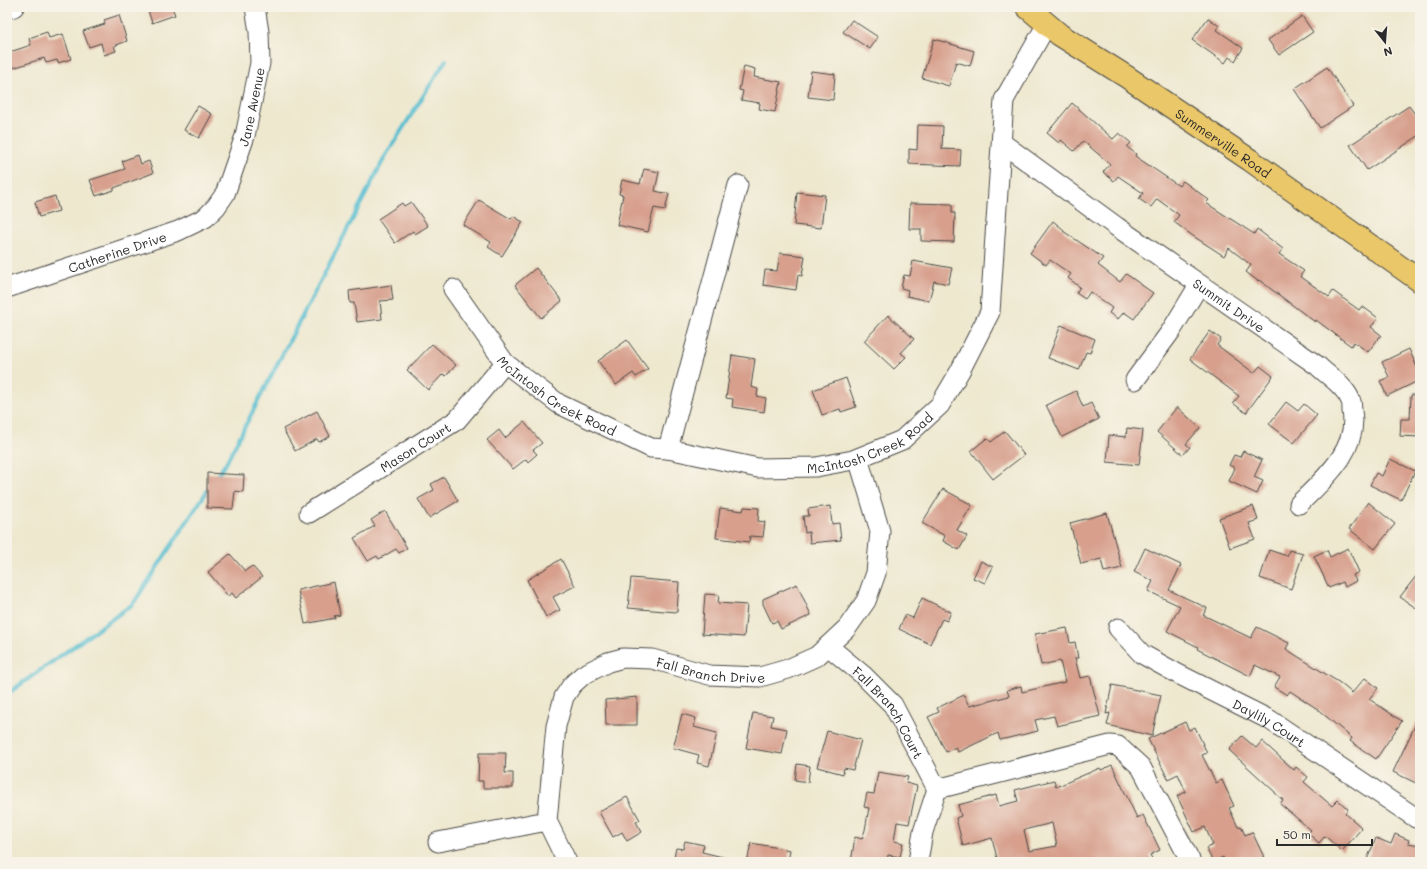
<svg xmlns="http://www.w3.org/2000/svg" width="1427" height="869" font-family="Mali,sans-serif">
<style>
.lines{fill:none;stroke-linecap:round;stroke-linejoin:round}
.stream{stroke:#54bed0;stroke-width:4}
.building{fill:#d79f8c;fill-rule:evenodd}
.minor-casing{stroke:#484744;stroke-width:21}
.major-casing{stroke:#484744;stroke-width:24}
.minor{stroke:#fff;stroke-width:19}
.major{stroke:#eac769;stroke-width:22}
.labels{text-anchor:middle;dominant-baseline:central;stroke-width:3.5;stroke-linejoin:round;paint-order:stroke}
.street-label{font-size:13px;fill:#2b2b2b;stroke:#f7f3e8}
</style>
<rect width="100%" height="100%" fill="#f7f3e8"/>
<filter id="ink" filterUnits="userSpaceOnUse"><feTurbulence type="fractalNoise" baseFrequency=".025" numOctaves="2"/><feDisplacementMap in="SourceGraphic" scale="8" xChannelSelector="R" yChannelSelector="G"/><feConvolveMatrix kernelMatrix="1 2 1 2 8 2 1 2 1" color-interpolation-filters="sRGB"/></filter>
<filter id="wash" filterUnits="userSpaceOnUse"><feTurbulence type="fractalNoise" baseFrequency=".012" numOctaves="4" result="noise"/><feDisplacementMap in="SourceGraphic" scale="16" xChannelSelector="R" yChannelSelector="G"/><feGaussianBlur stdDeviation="0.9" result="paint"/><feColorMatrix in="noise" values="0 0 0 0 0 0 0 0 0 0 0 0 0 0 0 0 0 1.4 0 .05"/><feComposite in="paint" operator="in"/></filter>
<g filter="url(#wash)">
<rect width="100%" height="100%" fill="#eee8cf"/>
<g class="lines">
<!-- stream -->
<g class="stream">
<path d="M216 478 227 461 386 155 446 60"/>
<path d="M7 694 133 604 209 488"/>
</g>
</g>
<g id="blocks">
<!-- building -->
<g class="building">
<path d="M147 7H172L175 15 152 23Z"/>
<path d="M119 15 127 41 114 46 116 51 104 55 101 43 89 47 83 31 105 24 104 20Z"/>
<path d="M1302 16 1313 32 1279 55 1268 40Z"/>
<path d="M1208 18 1219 26 1217 30 1243 48 1235 61 1229 57 1225 63 1192 40Z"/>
<path d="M852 20 878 37 870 49 843 32Z"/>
<path d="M47 32 49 38 63 34 71 59 58 63 57 60 46 63 44 58 7 70V53L31 45 29 38Z"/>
<path d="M934 39 974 51 970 66 956 62 949 86 922 78Z"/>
<path d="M744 66 755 69 754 77 781 82 775 112 759 109 760 103 741 100 743 91 739 90Z"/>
<path d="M1327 67 1353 106 1320 128 1294 89Z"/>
<path d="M811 71 835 74 833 100 808 97Z"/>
<path d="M1072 103 1113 139 1119 133 1131 143 1127 147 1136 154 1135 156 1179 186 1183 181 1209 200 1206 203 1254 234 1257 229 1283 249 1279 254 1304 271 1300 276 1329 297 1333 291 1359 310 1362 306 1378 318 1371 327 1381 335 1368 352 1354 342 1351 346 1316 320 1315 322 1259 280 1258 281 1246 272 1251 265 1229 248 1224 256 1193 236 1174 222 1179 215 1157 199 1151 207 1139 199 1143 193 1118 176 1114 181 1103 172 1110 164 1083 141 1074 151 1061 140 1059 143 1047 133Z"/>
<path d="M198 106 212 114 199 138 184 130Z"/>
<path d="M1409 106 1420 121V135L1367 170 1350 145Z"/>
<path d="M918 125 943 126 942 149 961 150 960 166 909 164V149L917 150Z"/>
<path d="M138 155 141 164 149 161 153 173 114 188V190L96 196 90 180 125 169 122 161Z"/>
<path d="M644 169 659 172 655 191 669 194 665 210 654 208 648 232 617 225 623 195 619 194 622 180 640 184Z"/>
<path d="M797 192 825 195 821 228 794 225Z"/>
<path d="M55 196 59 211 39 217 35 202Z"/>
<path d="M479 200 511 219 513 216 523 222 502 256 488 247 491 242 463 225Z"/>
<path d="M411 202 428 226 415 234 413 231 395 243 378 219 402 203 404 206Z"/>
<path d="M910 203 952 204V213H955L954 242 921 241V229H909Z"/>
<path d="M1053 221 1064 230 1063 231 1103 258 1098 265 1120 282 1126 274 1153 293 1134 319 1124 312 1118 319 1109 313 1112 308 1090 292 1085 299 1076 293 1080 287 1068 278 1071 274 1050 260 1046 265 1030 253Z"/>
<path d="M780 253 805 256 802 276 798 275 796 290 763 285 765 270 777 271Z"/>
<path d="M913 261 952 268 948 284 934 281 929 301 907 296 908 290 901 288 904 275 910 276Z"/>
<path d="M536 268 562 301 541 318 515 285Z"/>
<path d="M391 285 393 300 380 301 382 319 357 322 354 303H350L349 291Z"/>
<path d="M888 315 914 339 901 353 906 357 894 369 864 341Z"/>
<path d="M1061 325 1095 339 1090 353 1086 352 1079 370 1048 358Z"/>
<path d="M1210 331 1221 339 1217 345 1254 373 1260 366 1273 376 1246 413 1233 403 1239 396 1190 359Z"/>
<path d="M627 340 648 369 636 377 633 373 616 385 598 361Z"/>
<path d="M432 344 456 365 446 376 443 374 428 390 407 370Z"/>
<path d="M1409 349 1420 374V380L1387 396 1380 381 1389 377 1382 362Z"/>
<path d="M732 355 755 359 751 387 758 389 757 396 766 398 764 412 732 407 733 399 726 398Z"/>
<path d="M846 378 856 407 841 412 840 409 822 415 813 390Z"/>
<path d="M1076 391 1083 407 1091 403 1099 419 1062 437 1046 405Z"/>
<path d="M1411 395H1420V437L1400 436 1401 419H1410Z"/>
<path d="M1286 402 1298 411 1304 404 1317 415 1294 443 1269 424Z"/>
<path d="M1177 407 1200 428 1186 444 1190 447 1183 455 1157 432Z"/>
<path d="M317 411 330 436 319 442 317 439 295 451 283 429Z"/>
<path d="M524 422 542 443 533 450 537 454 528 462 526 459 513 469 487 440 499 430 505 438Z"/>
<path d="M1127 428 1143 430 1139 465 1107 462 1109 435 1126 437Z"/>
<path d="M1005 431 1024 455 993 479 971 451 987 438 991 442Z"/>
<path d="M1243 451 1262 460 1254 477 1263 481 1257 494 1229 481 1235 468 1229 465 1234 455 1240 457Z"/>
<path d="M1390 459 1415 471 1401 500 1370 485 1376 473 1382 476Z"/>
<path d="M207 473 244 475 243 492 235 491 233 509 207 508Z"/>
<path d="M444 477 458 501 429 518 418 499 434 490 431 484Z"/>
<path d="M943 489 972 505 957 530 967 536 959 550 943 541 945 536 922 523Z"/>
<path d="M1368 502 1395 524 1375 549 1349 529Z"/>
<path d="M830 506 832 524 839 523 841 540 810 543 809 532 805 533 803 516H809L808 509Z"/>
<path d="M1253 506 1258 520 1249 523 1255 539 1230 548 1219 518Z"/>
<path d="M744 507 759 508 758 521 765 522 763 537 750 536 749 542 716 538 720 508 743 511Z"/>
<path d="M385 511 407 548 399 553 396 549 379 559 377 556 368 561 354 538 375 526 371 520Z"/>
<path d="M1107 513 1122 568 1104 572 1101 559 1081 564 1070 523Z"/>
<path d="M1145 548 1181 565 1169 590 1207 608 1203 615 1251 638 1257 627 1289 643 1286 649 1340 683 1352 693 1365 678 1378 688 1369 699 1402 721 1376 759 1350 741 1352 738 1316 708 1290 691 1287 695 1274 687 1280 677 1255 665 1250 676 1197 649 1198 647 1167 631 1180 606 1148 591 1153 581 1134 572Z"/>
<path d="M1348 548 1359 572 1353 575 1356 581 1345 587 1343 582 1329 588 1314 556 1327 550 1330 557Z"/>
<path d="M1269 550 1287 556 1289 550 1303 554 1291 589 1260 578Z"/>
<path d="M230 554 245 571 252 566 262 577 236 598 232 593 228 596 208 572Z"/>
<path d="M561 559 575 586 553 597 560 610 546 617 527 580Z"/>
<path d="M981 561 993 567 985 583 973 578Z"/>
<path d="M1420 571V603L1416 608 1400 597Z"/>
<path d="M631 578 679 582 677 612 628 608Z"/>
<path d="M334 582 340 615 334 616 335 618 305 624 298 590Z"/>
<path d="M797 584 811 615 781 629 777 621 772 623 763 604V599Z"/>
<path d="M705 594 719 595 718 603 747 605 744 637 702 634Z"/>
<path d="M922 598 951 612 947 621 942 619 930 644 899 629 905 615 913 618Z"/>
<path d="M1067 628 1070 643 1075 642 1078 658H1075L1080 678 1090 676 1100 716 1057 726 1054 716 1035 720 1038 731 1000 740 998 733 958 752 956 747 946 752 928 717 939 712 937 708 964 695 969 706 1009 696 1007 690 1021 686 1022 692 1065 682 1060 661 1041 665 1035 634Z"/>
<path d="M1112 685 1161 695 1152 736 1107 725 1110 713 1106 714Z"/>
<path d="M637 697V725H606L605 700Z"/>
<path d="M753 713 773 716 771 726 787 729 782 754 746 748Z"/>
<path d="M682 714 696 718 694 727 717 733 709 766 697 763 699 755 673 748Z"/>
<path d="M1420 715V785L1393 772Z"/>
<path d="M1185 722 1189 730 1195 727 1207 753 1202 755 1216 783 1222 780 1234 806 1229 808 1238 827 1241 826 1245 835 1252 832 1264 857 1253 862H1225L1223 857 1213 862 1206 848 1213 845 1205 827 1194 832 1177 796 1186 792 1178 774 1168 779 1148 739Z"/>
<path d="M827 731 861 740 853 770 844 768 843 774 817 767Z"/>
<path d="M1242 736 1256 748 1262 741 1294 770 1296 767 1308 777 1304 782 1332 806 1338 800 1348 809 1345 813 1362 828 1342 851 1325 836 1319 843 1308 833 1311 830 1280 804 1283 800 1275 793V792L1229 750Z"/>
<path d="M479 753H506L505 773H513V788H483V781H478Z"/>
<path d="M797 764 810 766 808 782 795 780Z"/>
<path d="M1112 765 1137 818 1143 815 1160 850 1150 855 1154 862H998L992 838 963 846 956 818 961 816 958 805 996 795 999 806 1018 801 1015 790 1054 780 1056 787 1100 768 1101 770ZM1052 823 1057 846 1029 851 1024 830Z"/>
<path d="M878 772 908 777 906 783 917 786 909 824 897 822 894 841 903 843 900 857 888 855 887 862H851L855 837 862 839 865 830 869 808 864 807 867 793 874 794Z"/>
<path d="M627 797 640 820 636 822 642 832 627 841 622 832 613 837 599 812Z"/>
<path d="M1395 834 1409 840 1408 843 1420 845V862H1366L1376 838 1391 844Z"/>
<path d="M685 841 704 845 702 852 727 858V862H673L676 848 683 849Z"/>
<path d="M751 843 790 850 788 862H747Z"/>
</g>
</g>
</g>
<g filter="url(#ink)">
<use href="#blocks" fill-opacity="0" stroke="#484744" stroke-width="1"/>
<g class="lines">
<defs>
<g id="minor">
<path d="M7 9 14 7"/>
<path id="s1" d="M1002 143 1117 227 1318 366C1328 376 1344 385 1350 399 1352 402 1352 407 1352 411 1359 450 1324 479 1299 504"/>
<path id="s2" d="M7 288 178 231 205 218 216 207 225 194 245 136 260 63 259 32 255 7"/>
<path id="s3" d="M453 289 505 363 559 404 651 448 668 449 758 468 816 467 853 460 902 440 940 405 960 371 990 312 1004 100 1047 24"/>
<path d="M1135 380 1171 331 1199 285"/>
<path d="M668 449 738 185"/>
<path id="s4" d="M309 513 457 420 505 363"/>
<path id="s5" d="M1118 628 1142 654 1178 674 1270 720 1416 818 1420 819"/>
<path id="s6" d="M828 646 863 675 893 705 937 789"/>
<path d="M438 842 547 821"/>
<path id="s7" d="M567 862 547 821 556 726 564 697 572 685 583 675 608 662 623 658 652 659 709 675 760 677 788 669 817 656 847 628 866 601 876 573 880 531 858 458"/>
<path d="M918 862 923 832 937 789 1110 745 1118 746 1141 767 1191 862"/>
</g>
<g id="major">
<path id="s8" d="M1027 7 1060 35 1127 77 1250 160 1420 281"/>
</g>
</defs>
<!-- minor casing -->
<use href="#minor" class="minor-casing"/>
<!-- major casing -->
<use href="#major" class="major-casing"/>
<!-- minor -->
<use href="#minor" class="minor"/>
<!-- major -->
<use href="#major" class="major"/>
</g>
</g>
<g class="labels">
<!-- street labels -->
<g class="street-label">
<text stroke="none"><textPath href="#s2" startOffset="333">Jane Avenue</textPath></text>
<text stroke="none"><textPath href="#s8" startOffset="239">Summerville Road</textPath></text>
<text stroke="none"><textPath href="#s2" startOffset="116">Catherine Drive</textPath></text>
<text stroke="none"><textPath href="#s1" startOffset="279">Summit Drive</textPath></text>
<text stroke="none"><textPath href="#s3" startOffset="152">McIntosh Creek Road</textPath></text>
<text stroke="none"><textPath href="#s3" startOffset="487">McIntosh Creek Road</textPath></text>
<text stroke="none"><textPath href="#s4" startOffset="125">Mason Court</textPath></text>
<text stroke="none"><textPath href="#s7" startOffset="333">Fall Branch Drive</textPath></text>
<text stroke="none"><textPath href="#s6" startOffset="91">Fall Branch Court</textPath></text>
<text stroke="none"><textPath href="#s5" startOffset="180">Daylily Court</textPath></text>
</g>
</g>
<!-- margin -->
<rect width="1427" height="869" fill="none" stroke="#f7f3e8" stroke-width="24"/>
<!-- north arrow -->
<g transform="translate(1385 42) rotate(163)" stroke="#f7f3e8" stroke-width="3" paint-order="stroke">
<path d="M0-3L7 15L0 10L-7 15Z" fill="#2b2b2b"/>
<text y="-6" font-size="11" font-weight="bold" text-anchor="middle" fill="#2b2b2b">N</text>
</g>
<!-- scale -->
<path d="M1277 839v6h95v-6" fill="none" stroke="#2b2b2b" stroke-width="2"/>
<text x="1283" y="839" font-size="12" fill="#2b2b2b" stroke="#f7f3e8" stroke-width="3" paint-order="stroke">50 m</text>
</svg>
